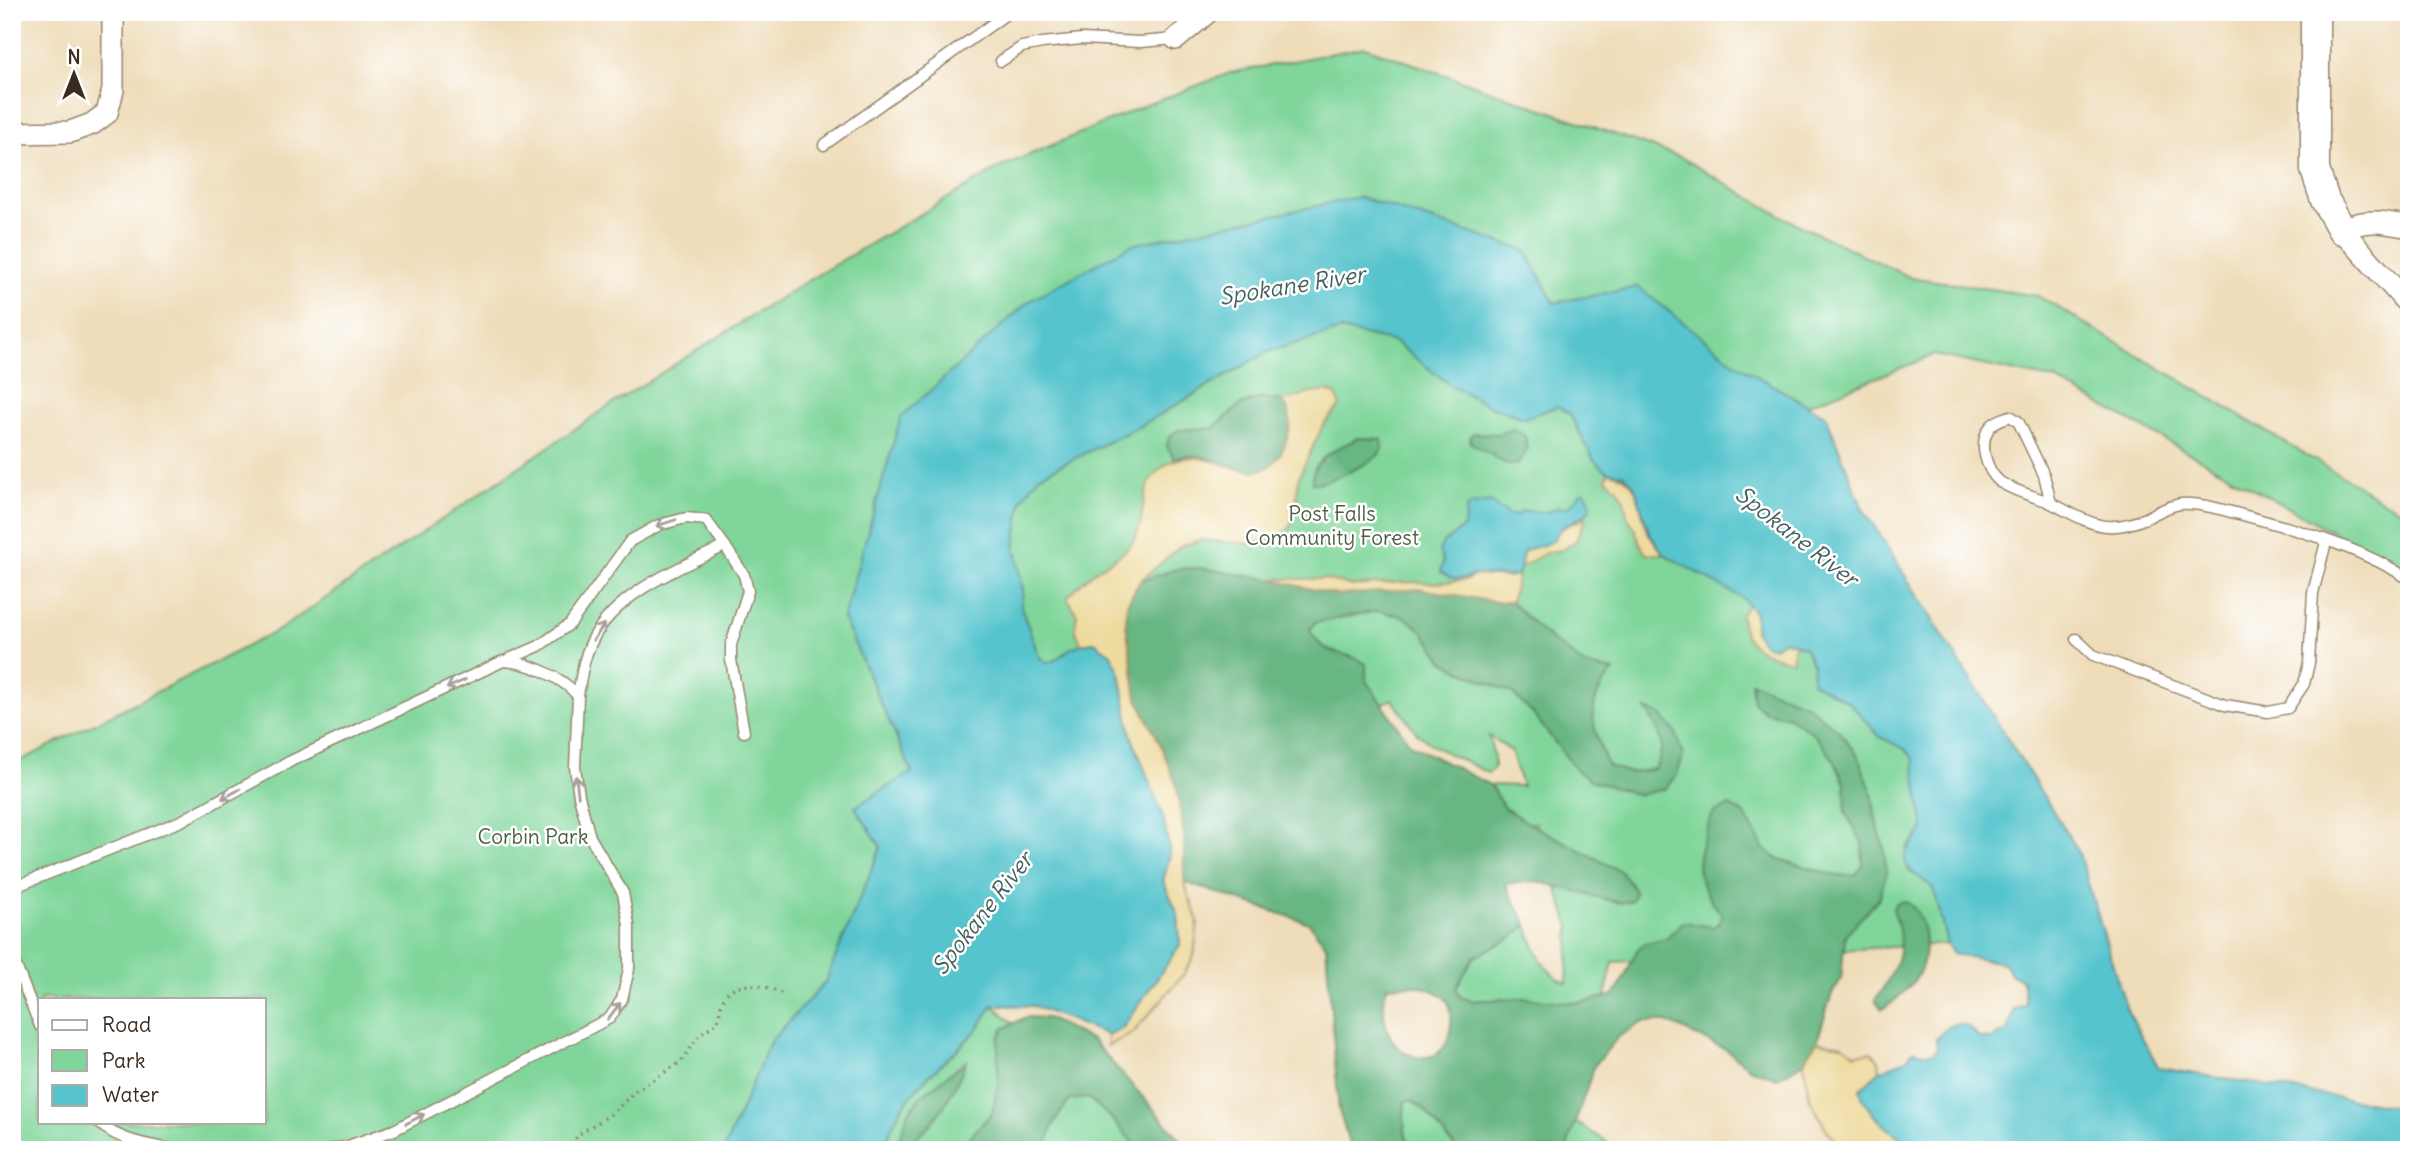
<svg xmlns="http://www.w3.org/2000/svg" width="2421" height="1162" font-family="Delius,sans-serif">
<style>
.green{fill:#7fd59a;stroke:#5d805c;stroke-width:2;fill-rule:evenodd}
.forest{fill:#67b682;stroke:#517050;stroke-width:2;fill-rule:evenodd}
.sand{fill:#eeda9e;stroke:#94825e;stroke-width:2}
.water{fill:#57c4cd;stroke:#497776;stroke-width:2}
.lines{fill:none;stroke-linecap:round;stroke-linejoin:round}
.lane-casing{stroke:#95846c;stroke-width:13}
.street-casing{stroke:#95846c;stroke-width:24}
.secondary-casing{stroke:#95846c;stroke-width:31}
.path{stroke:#95846c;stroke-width:3.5;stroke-dasharray:2 5;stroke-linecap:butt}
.lane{stroke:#fff;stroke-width:10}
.street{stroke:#fff;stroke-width:21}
.secondary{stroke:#fff;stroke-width:28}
.oneway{stroke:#a79f9a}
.labels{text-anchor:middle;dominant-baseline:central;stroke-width:5;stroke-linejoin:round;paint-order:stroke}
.park-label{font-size:21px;fill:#4f5d43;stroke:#fff}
.water-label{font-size:23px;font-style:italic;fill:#45605b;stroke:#fff}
</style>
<rect width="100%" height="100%" fill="#fff"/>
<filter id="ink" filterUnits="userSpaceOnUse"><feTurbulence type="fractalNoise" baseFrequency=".0143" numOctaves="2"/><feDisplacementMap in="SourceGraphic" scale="14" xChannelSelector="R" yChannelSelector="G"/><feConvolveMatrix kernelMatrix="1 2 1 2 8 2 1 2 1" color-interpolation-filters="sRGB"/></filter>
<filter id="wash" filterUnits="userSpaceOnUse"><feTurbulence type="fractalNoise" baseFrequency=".00686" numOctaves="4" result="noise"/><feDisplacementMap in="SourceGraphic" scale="28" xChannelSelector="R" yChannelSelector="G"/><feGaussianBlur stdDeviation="1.57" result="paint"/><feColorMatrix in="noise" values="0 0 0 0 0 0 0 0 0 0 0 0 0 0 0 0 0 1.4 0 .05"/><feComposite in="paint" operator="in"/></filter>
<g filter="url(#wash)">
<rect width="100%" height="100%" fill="#efddba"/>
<!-- green -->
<g class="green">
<path d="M1365 47 1680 157 1787 219 1909 277 2038 296 2409 516V574L2056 380 1934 355 1807 405 1736 364 1638 287 1554 303 1526 251 1360 197 843 618 912 772 855 807 881 847 825 983 770 1042 724 1150H12V765L279 630 606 408 812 278 1001 167 1144 106 1230 73ZM40 999H264V1122H40Z"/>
<path d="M1341 330 1395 342 1450 385 1490 406 1524 418 1558 406 1570 414 1594 460 1623 474 1664 554 1744 599 1755 614 1784 640 1804 647 1813 664 1812 682 1849 702 1880 737 1905 749 1913 758 1924 829 1907 848 1908 870 1934 888 1947 944 1613 962 1605 996 1608 997 1604 998 1574 1121 1619 1150H1557L1524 998 1472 1001 1460 997 1456 988 1474 957 1511 938 1527 925C1534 949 1543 973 1567 983L1570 927 1535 822 1530 824 1504 808 1490 785 1522 786 1511 751 1489 736 1494 758V768L1488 773 1435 747 1417 733 1392 699 1163 817 1068 650 1055 662 1047 663 1039 657 1021 607 1023 590 1015 546 1022 500 1039 476 1140 426 1267 352Z"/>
<path d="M993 1005 1152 1150H884C898 1094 934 1074 971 1036 980 1028 986 1016 993 1005Z"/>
<path d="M1410 1100 1423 1108 1457 1150H1412C1403 1136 1403 1117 1405 1101Z"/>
</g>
<!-- forest -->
<g class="forest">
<path d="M1262 398 1283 401C1292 415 1292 426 1286 441 1267 495 1233 460 1196 456 1189 455 1181 457 1174 458L1167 446 1169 437 1178 430 1213 428 1242 404Z"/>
<path d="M1514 429 1525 436 1527 450 1518 465H1508L1471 443 1470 437 1473 433 1498 434Z"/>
<path d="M1358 438 1382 439C1383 445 1383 450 1378 455 1369 464 1324 485 1312 483 1311 457 1339 448 1358 438Z"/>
<path d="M1201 568 1269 579 1337 595 1421 589 1496 602H1511L1542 632 1586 666 1614 671C1583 702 1592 730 1608 766L1631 773 1655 769C1668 742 1660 733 1646 709L1661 715 1676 733 1683 756 1677 775 1664 789 1639 795 1593 781 1578 772 1533 714 1512 693 1459 670 1444 661 1423 632 1405 617 1378 611 1314 623 1310 630C1324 659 1344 648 1366 664V681L1411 745 1490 785 1504 808 1532 825 1620 871 1630 883 1635 893 1631 901 1620 903 1537 881 1505 884 1527 925 1511 938 1474 957 1456 988 1460 997 1472 1001 1524 998 1577 1003 1612 996 1619 988 1637 950 1644 944 1666 938 1683 922 1713 927 1719 923 1722 915C1689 873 1695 861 1713 813L1729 806 1744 813 1764 849 1778 859 1838 876 1856 875 1863 865 1862 843 1846 813 1845 784 1834 760 1812 732 1789 717 1766 712 1753 702 1751 682 1807 705 1839 731 1858 756 1872 793 1876 821 1885 852 1886 875 1879 899 1845 935 1841 979 1831 996 1817 1041 1804 1062 1777 1078 1749 1068 1727 1050 1667 1022H1643L1618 1037 1594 1066 1566 1150H1457L1423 1108 1410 1100 1405 1101C1403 1117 1403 1136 1412 1150H1351L1339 1110 1326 946 1309 923 1184 882V835L1176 784 1160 744 1137 698 1126 624 1127 604 1140 581 1176 569ZM1413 985C1443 991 1456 998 1450 1031 1449 1039 1445 1048 1437 1054 1432 1057 1422 1058 1416 1057 1385 1049 1379 1013 1387 986Z"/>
<path d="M1906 901C1926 914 1929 950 1920 971 1915 982 1893 1004 1882 1009L1875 1000C1897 969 1908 947 1893 909L1896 903Z"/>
<path d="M1026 1017 1047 1018 1092 1040 1190 1150H1140L1111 1118 1088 1098 1070 1100C1059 1115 1047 1130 1047 1150H958L992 1113 998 1085V1040L1003 1029Z"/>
<path d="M966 1061C953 1095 931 1135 896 1150L908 1113 921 1096Z"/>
</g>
<!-- sand -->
<g class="sand">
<path d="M1327 391 1336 395 1340 406 1323 425 1298 479 1296 506 1290 528 1277 538 1252 544 1201 540 1181 546 1140 581 1127 604 1126 624 1137 698 1160 744 1176 784 1184 835V882L1198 921 1194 956 1184 974 1132 1034 1107 1046 1108 1035 1122 1029 1180 945 1178 914 1163 881 1170 855 1163 817 1131 735 1120 673 1095 642 1081 644 1075 628 1077 614 1067 597C1076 589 1084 579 1094 572 1108 561 1126 555 1135 538 1147 516 1138 489 1159 470 1205 428 1261 512 1286 441 1292 426 1292 415 1283 401L1306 394Z"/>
<path d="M1608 472C1646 478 1636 509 1650 536 1654 542 1659 548 1664 554H1646C1640 545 1638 538 1635 529 1633 524 1628 520 1627 515 1623 494 1624 492 1606 479Z"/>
<path d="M1586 517 1576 541 1562 550 1548 552 1521 567V556L1525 550 1540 546 1562 528Z"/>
<path d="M1476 575 1508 577 1518 575 1511 602H1496L1421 589 1337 595 1269 579H1325L1351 586 1405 582 1436 583 1465 580Z"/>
<path d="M1748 604 1755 614V632L1796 644 1793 650V661C1779 659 1755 651 1747 638 1743 632 1742 622 1741 615Z"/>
<path d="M1817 1041 1843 1045 1856 1054 1872 1052 1879 1061 1880 1071 1860 1089 1875 1117 1913 1147V1150H1845L1826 1129 1810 1099 1804 1062Z"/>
</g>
<!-- water -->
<g class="water">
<path d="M1359 197 1526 251 1554 303 1638 287 1736 364 1826 416 1862 507 2078 851 2127 1010 2159 1068 2409 1109V1150H1917C1895 1133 1866 1117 1860 1089L1880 1071 1907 1059 1913 1051 1932 1054 1937 1049 1936 1039C1951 1021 1965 1017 1979 1038L1992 1039 2007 1031 2014 1009 2026 1004 2022 980 2012 975 2004 963 1953 954 1947 944 1934 888C1900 864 1895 863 1924 829L1913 758 1905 749 1880 737 1849 702 1812 682 1813 664 1804 647 1784 640 1774 647 1763 644 1755 632V614L1744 599 1664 554 1650 535 1634 485 1623 474 1608 472 1594 460 1570 414 1558 406 1524 418 1490 406 1450 385 1395 342 1341 330 1267 352 1140 426 1039 476 1022 500 1015 546 1023 590 1021 607 1039 657 1047 663C1056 661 1060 656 1067 651 1075 645 1084 643 1094 642L1111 654 1120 673 1131 735 1163 817 1170 855 1163 881 1178 914 1180 945 1122 1029 1108 1035 1034 1006 993 1005C986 1015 980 1028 971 1036 934 1074 898 1094 884 1150H724L770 1042 825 983 881 847 855 807 912 772 843 618 901 417 1028 302 1131 245Z"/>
<path d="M1581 492H1585C1601 516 1576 517 1563 527 1557 531 1557 537 1552 541 1544 546 1534 548 1525 550 1520 558 1522 566 1518 575 1504 578 1493 574 1479 575 1461 576 1461 585 1441 572L1443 561 1439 551 1443 543 1464 527 1466 510 1470 505 1491 502 1500 510H1504L1507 515H1517L1522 511 1548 512 1558 507 1567 508 1577 498Z"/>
</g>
</g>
<g filter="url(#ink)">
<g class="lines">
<defs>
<g id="lane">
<path d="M1001 61 1022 47 1042 43 1082 39 1140 42 1176 39"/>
<path d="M824 145 1009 12"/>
<path d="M2051 503 2044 475 2018 421 2010 416C2003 419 1996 420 1991 426 1977 442 1986 470 2000 482 2014 491 2032 496 2047 501L2051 503C2089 522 2104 536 2146 518 2157 513 2169 505 2181 504 2197 502 2223 510 2239 514 2295 529 2360 547 2409 579"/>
<path d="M725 546 744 575 748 591 731 645V660L744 732"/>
<path d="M2076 639 2093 655 2225 705 2268 712 2288 708 2304 684 2309 663 2313 593 2326 542"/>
<path d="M507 660 539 646 570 624 630 541 659 525 686 518 706 520 725 546C679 568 613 594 591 643 583 660 581 677 578 696"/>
<path d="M12 888 181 821 291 761 503 661C528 662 561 676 578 696L575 767 579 796 590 837 623 893 629 925V969L622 999 610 1018 394 1130 348 1146 328 1150"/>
<path d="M12 956 40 1026"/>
<path d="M98 1122C118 1141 152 1146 178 1150"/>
</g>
<g id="street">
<path d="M1176 39 1208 12"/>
<path d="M12 133 70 132 92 124 107 113 113 90V12"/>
<path d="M2409 227C2384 222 2365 218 2342 230L2409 305"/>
</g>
<path id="secondary" d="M2315 12V170L2325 200 2342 230"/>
</defs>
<!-- lane casing -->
<use href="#lane" class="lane-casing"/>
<!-- street casing -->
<use href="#street" class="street-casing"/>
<!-- secondary casing -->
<use href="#secondary" class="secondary-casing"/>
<!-- path -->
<path class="path" d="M567 1150 579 1134 613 1113 635 1091 681 1062 700 1034 718 1022C719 1015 720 1007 723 1000 732 977 767 985 783 994"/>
<!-- lane -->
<use href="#lane" class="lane"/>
<!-- street -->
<use href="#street" class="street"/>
<!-- secondary -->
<use href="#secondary" class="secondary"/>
</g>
<!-- one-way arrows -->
<defs><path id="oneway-shaft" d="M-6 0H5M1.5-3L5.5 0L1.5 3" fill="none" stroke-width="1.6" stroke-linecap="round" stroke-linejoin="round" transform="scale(1.75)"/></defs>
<g class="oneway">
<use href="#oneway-shaft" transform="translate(666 523) rotate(162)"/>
<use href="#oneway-shaft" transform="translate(599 632) rotate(-55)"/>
<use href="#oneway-shaft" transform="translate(456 684) rotate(155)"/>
<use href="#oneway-shaft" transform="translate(577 786) rotate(-97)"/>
<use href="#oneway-shaft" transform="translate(231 794) rotate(151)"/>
<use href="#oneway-shaft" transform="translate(614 1011) rotate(-52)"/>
<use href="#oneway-shaft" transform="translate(415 1119) rotate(-28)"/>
</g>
</g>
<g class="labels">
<!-- park labels -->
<g class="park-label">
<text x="1332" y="513">Post Falls<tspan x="1332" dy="24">Community Forest</tspan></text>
<text x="533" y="836">Corbin Park</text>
</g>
<!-- water labels -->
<g class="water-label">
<text transform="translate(1292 285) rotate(-9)">Spokane River</text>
<text transform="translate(1797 536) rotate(38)">Spokane River</text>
<text transform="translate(982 913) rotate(-52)">Spokane River</text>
</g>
</g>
<!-- margin -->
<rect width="2421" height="1162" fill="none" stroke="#fff" stroke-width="42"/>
<!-- legend -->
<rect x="38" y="998" width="228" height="126" fill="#ffffff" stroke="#b1aaa5" stroke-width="2"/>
<rect x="52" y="1020" width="35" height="10" fill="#ffffff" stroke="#b1aaa5" stroke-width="2"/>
<text x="102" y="1032" font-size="21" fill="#3b2a1e">Road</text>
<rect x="52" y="1050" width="35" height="21" fill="#7fd59a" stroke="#b1aaa5" stroke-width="2"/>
<text x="102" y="1068" font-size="21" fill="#3b2a1e">Park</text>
<rect x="52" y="1085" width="35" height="21" fill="#57c4cd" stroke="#b1aaa5" stroke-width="2"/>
<text x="102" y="1102" font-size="21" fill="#3b2a1e">Water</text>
<!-- north arrow -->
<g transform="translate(74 74)" stroke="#ffffff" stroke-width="5" paint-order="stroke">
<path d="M0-5L12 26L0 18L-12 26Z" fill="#3b2a1e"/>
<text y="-10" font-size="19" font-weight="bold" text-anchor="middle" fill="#3b2a1e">N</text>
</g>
</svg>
